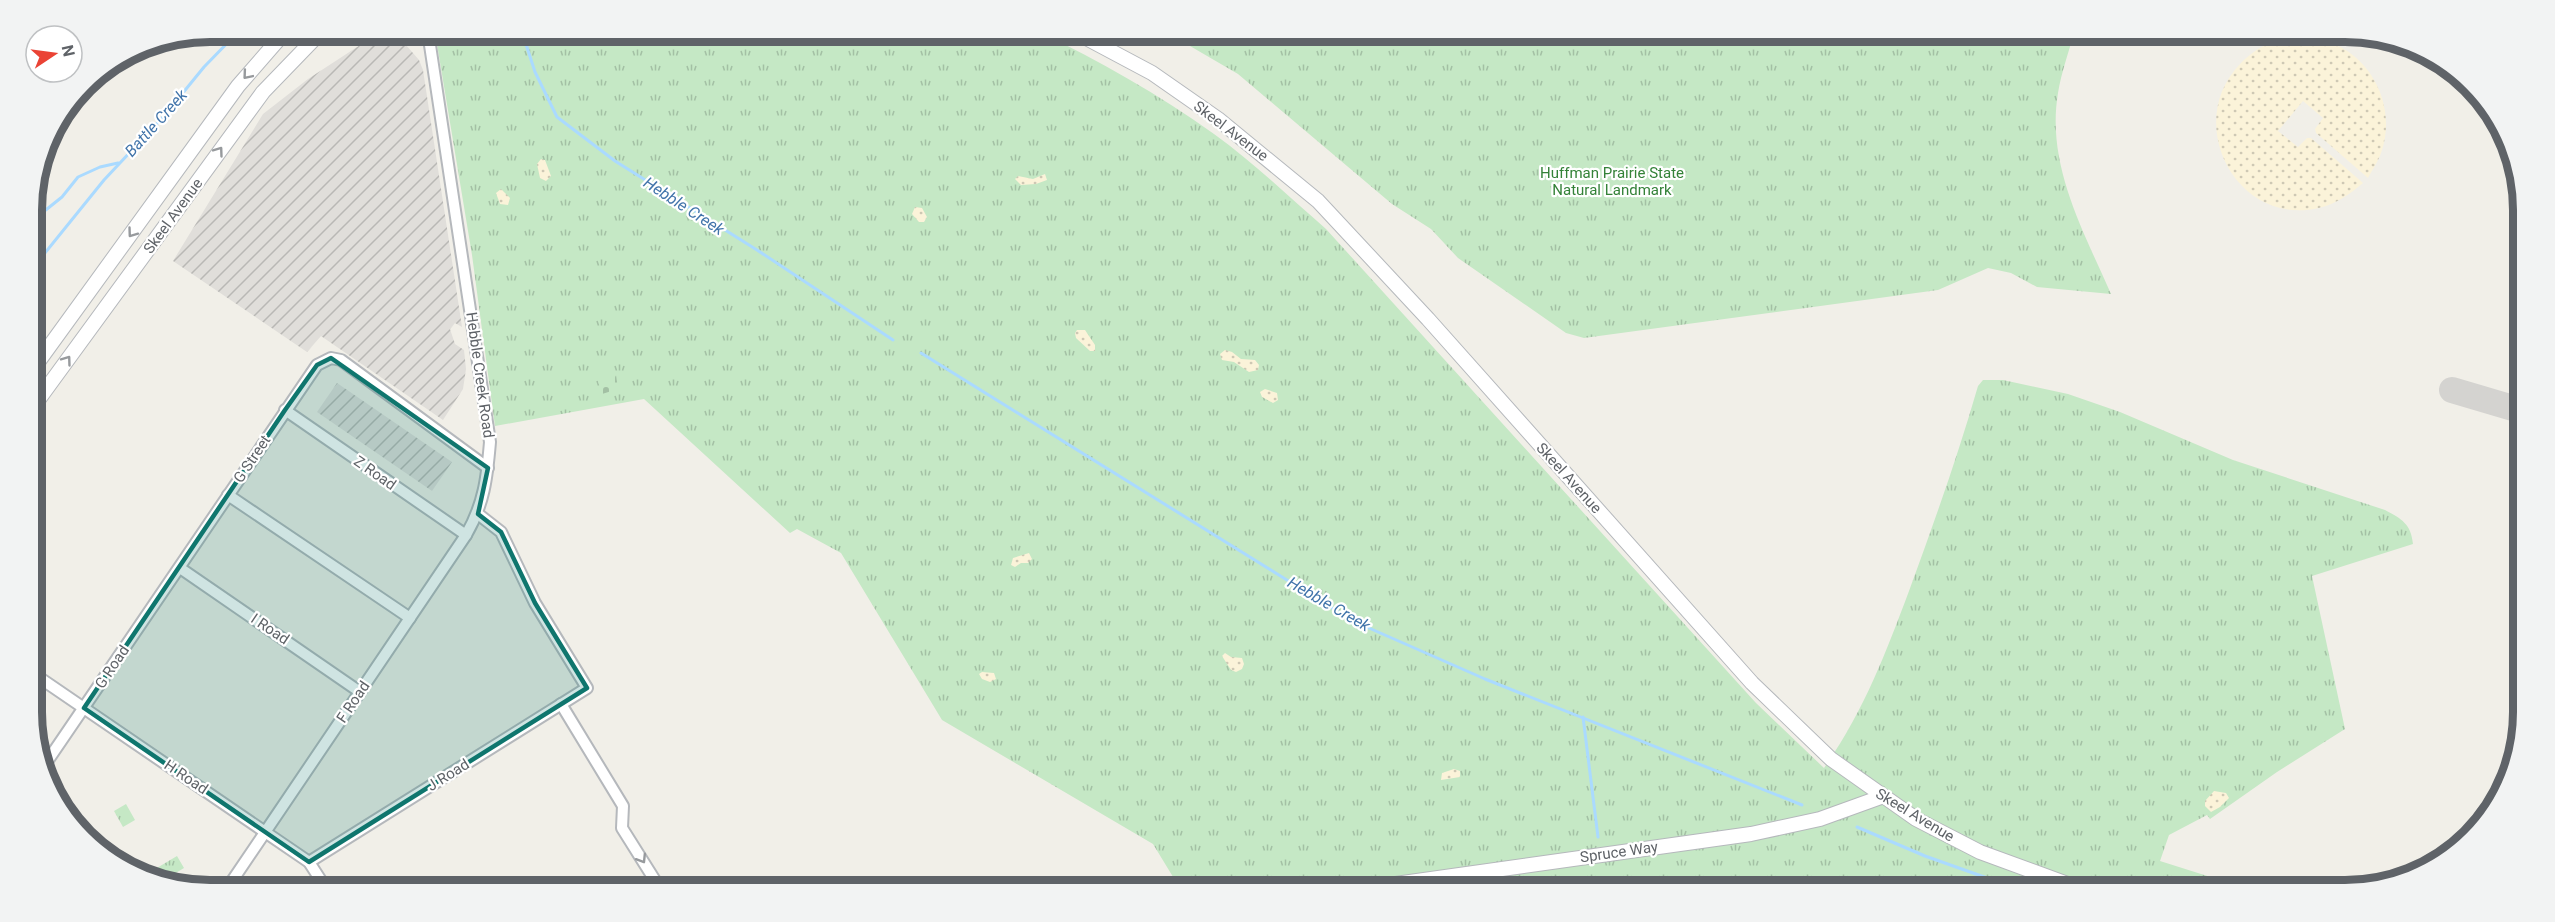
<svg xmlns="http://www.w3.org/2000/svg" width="2555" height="922" font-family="Roboto,sans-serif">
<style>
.industrial{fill:url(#industrial-furrows)}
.grass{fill:url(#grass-tufts)}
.sand{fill:url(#sand-dots)}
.cemetery{fill:url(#cemetery-stones)}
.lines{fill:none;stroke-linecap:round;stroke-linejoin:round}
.stream{stroke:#aadaff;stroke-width:3}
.taxiway{stroke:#d4d3d0;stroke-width:26}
.minor-casing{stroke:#b5b8bc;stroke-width:14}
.tertiary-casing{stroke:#b5b8bc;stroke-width:16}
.minor{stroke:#fff;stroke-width:10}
.tertiary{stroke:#fff;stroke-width:14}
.oneway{stroke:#979a9d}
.marked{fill:#0f766e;fill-opacity:0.2;stroke:#0f766e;stroke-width:4.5;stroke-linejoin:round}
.labels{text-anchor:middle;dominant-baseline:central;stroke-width:4.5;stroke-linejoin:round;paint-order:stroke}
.street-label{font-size:15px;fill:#5f6368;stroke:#fff}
.park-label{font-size:15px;fill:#348238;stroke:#fff}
.water-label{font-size:16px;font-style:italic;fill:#4174aa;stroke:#fff}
.rim{fill:none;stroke:#5f6368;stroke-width:8}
</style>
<defs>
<pattern id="industrial-furrows" width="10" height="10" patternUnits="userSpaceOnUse" patternTransform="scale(1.5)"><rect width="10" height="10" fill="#e0deda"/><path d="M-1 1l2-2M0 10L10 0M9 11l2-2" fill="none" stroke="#b9b8b5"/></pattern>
<pattern id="grass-tufts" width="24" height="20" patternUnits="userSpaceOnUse" patternTransform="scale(1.5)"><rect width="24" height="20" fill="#c5e8c5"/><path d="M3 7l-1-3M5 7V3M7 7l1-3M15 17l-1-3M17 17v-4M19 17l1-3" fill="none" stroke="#a3c0a4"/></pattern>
<pattern id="sand-dots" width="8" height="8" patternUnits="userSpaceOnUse" patternTransform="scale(1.5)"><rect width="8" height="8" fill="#fbf3d9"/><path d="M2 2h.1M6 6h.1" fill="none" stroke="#cec8b4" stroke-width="1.8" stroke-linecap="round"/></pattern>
<pattern id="cemetery-stones" width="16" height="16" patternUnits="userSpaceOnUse" patternTransform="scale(1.5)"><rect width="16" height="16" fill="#c5e8c5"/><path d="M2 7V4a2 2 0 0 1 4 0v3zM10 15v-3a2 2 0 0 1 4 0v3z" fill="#a3c0a4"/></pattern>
</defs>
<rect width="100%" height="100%" fill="#f1efe8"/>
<!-- industrial -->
<g class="industrial">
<path d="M380 32H389L406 45 419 60 423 70 462 327 455 323 450 329 455 344 464 350 466 369 463 389 443 420 321 336 307 352 173 261 263 114 308 79Z"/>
<path d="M337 383 452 462 432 491 317 412Z"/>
</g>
<!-- grass -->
<g class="grass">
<path d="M435 32H1039C1100 61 1158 94 1214 134 1253 162 1289 197 1326 229L1756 703 1824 768C1864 711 1885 655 1909 591 1934 523 1958 455 1978 386L1983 380H2003L2068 394 2120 412 2233 460 2385 510C2402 519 2411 524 2413 544L2312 576 2345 729 2277 772 2210 819 2207 815 2169 835 2160 861 2239 886 2238 890H1200L1197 886 1181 890 1153 844 942 720 841 553 797 529 790 533 644 399 495 426 472 255Z"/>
<path d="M1166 32H2074C2069 52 2061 73 2058 93 2046 165 2083 230 2111 294L2037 287 2011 273 1988 268 1938 290 1584 338 1566 333 1458 258 1431 229 1392 204 1238 74Z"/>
<path d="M126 804 135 820 123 827 114 811Z"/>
<path d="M177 856 184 868 164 880 165 883C157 882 150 881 145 875Z"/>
</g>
<!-- sand -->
<g class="sand">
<path d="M2303 37C2312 39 2322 39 2330 42 2374 59 2397 109 2381 153 2378 162 2372 170 2368 178L2316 133 2315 129 2323 118 2303 101 2278 131 2298 147 2307 138H2311L2363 183C2350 194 2336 204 2319 208 2236 227 2182 122 2241 63 2251 53 2262 45 2276 41 2284 38 2294 38 2303 37Z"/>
<path d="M541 159 545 160 551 176 546 181 540 178 537 164Z"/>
<path d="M1045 174 1047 180 1036 184 1021 185 1015 179 1018 176 1033 179Z"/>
<path d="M501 189 510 198 508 205 500 204 496 193Z"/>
<path d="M915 207 922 208 927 217 924 222H919L912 214Z"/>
<path d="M1077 330H1085L1095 345V351H1090L1076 338 1075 333Z"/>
<path d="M1225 350 1232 352 1241 359 1255 360 1259 365 1258 370 1249 372 1234 362 1222 360 1220 354Z"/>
<path d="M1265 389 1277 393 1278 400 1273 403 1262 397 1260 392Z"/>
<path d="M1029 553 1032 559 1028 563H1021L1015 567 1011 565 1013 558Z"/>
<path d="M1225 653 1231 657 1242 658 1244 664 1242 669 1236 672 1231 670 1222 656Z"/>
<path d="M982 672 994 673 996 679 990 682 982 679 979 674Z"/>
<path d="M1454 769 1460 771V777L1441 780 1442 773Z"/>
<path d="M2214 791 2226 793 2229 798 2220 807 2211 812 2205 806V801Z"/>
</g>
<!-- cemetery -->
<path class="cemetery" d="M616 375 618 389 602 394 597 378Z"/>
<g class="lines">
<!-- stream -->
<g class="stream">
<path d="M522 32 535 72 557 117 615 161 757 250 893 340"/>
<path d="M32 217H37L62 197 78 177 100 167 118 163"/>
<path d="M32 269 104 180 164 116 204 67 238 32"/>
<path d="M921 353 1353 621 1485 679 1802 805"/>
<path d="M1583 717 1598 837"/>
<path d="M1857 827 1925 856 2021 890"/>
</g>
<!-- taxiway -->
<path class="taxiway" d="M2452 390 2523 411"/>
<defs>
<g id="minor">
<path d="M285 410 466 535"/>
<path d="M228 495 410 618"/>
<path d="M180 568 360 692"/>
<path d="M34 674 309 862 327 890"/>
<path d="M561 704 623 806 622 828 661 890"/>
<path d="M44 766 317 365 331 358 341 360 488 468"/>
<path d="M309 862 587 688 535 603 501 532 478 514"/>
<path d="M226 890 466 535C484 504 487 478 490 442L428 32"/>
</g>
<g id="tertiary">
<path d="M1075 32 1152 73 1218 119 1318 201 1428 319 1752 683 1831 759 1916 819 1980 852 2084 890"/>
<path d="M33 369 238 86 285 32"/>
<path d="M33 407 263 92 321 32"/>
<path d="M1353 890 1751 834 1820 819 1881 797"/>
</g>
</defs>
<!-- minor casing -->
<use href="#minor" class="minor-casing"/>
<!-- tertiary casing -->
<use href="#tertiary" class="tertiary-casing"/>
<!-- minor -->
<use href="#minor" class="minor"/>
<!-- tertiary -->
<use href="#tertiary" class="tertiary"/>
</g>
<!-- one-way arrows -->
<defs><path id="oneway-chevron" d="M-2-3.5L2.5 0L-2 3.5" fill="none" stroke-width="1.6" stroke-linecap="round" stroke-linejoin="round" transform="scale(1.5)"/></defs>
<g class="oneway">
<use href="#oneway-chevron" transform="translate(247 75) rotate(130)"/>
<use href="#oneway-chevron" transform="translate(219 151) rotate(-54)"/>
<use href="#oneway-chevron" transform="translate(132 233) rotate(126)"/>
<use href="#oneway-chevron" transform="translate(67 360) rotate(-54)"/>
<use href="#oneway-chevron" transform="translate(642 859) rotate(58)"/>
</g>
<!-- marked area -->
<path class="marked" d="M331 358 488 468 478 514 501 532 535 603 587 688 309 862 84 708 285 410 317 365Z"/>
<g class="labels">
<!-- street labels -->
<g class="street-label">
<text transform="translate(1231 131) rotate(37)">Skeel Avenue</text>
<text transform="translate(173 216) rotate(-54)">Skeel Avenue</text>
<text transform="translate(480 375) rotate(82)">Hebble Creek Road</text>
<text transform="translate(252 459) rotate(-56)">G Street</text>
<text transform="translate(375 473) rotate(35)">Z Road</text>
<text transform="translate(1569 478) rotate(48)">Skeel Avenue</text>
<text transform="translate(270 629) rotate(34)">I Road</text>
<text transform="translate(112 667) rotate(-56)">G Road</text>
<text transform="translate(353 702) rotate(-56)">F Road</text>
<text transform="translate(448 775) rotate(-32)">J Road</text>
<text transform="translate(186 777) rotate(34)">H Road</text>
<text transform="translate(1915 815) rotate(31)">Skeel Avenue</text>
<text transform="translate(1619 852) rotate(-8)">Spruce Way</text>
</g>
<!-- park labels -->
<g class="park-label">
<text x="1612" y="173">Huffman Prairie State<tspan x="1612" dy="17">Natural Landmark</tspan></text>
</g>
<!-- water labels -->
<g class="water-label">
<text transform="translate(156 123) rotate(-48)">Battle Creek</text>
<text transform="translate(684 206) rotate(33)">Hebble Creek</text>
<text transform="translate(1329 604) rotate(30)">Hebble Creek</text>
</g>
</g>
<!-- crop -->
<path d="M0 0H2555V922H0ZM210 42H2345A168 168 0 0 1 2513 210V712A168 168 0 0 1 2345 880H210A168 168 0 0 1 42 712V210A168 168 0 0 1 210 42Z" fill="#f2f3f3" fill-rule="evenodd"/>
<path class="rim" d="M210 42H2345A168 168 0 0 1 2513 210V712A168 168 0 0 1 2345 880H210A168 168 0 0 1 42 712V210A168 168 0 0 1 210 42Z"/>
<!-- north arrow -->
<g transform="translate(54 54) rotate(77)"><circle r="28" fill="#ffffff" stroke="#bfc1c3" stroke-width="1.5"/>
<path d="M0-4.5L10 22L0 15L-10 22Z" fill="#ea4335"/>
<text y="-9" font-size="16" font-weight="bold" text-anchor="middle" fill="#5f6368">N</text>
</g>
</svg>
